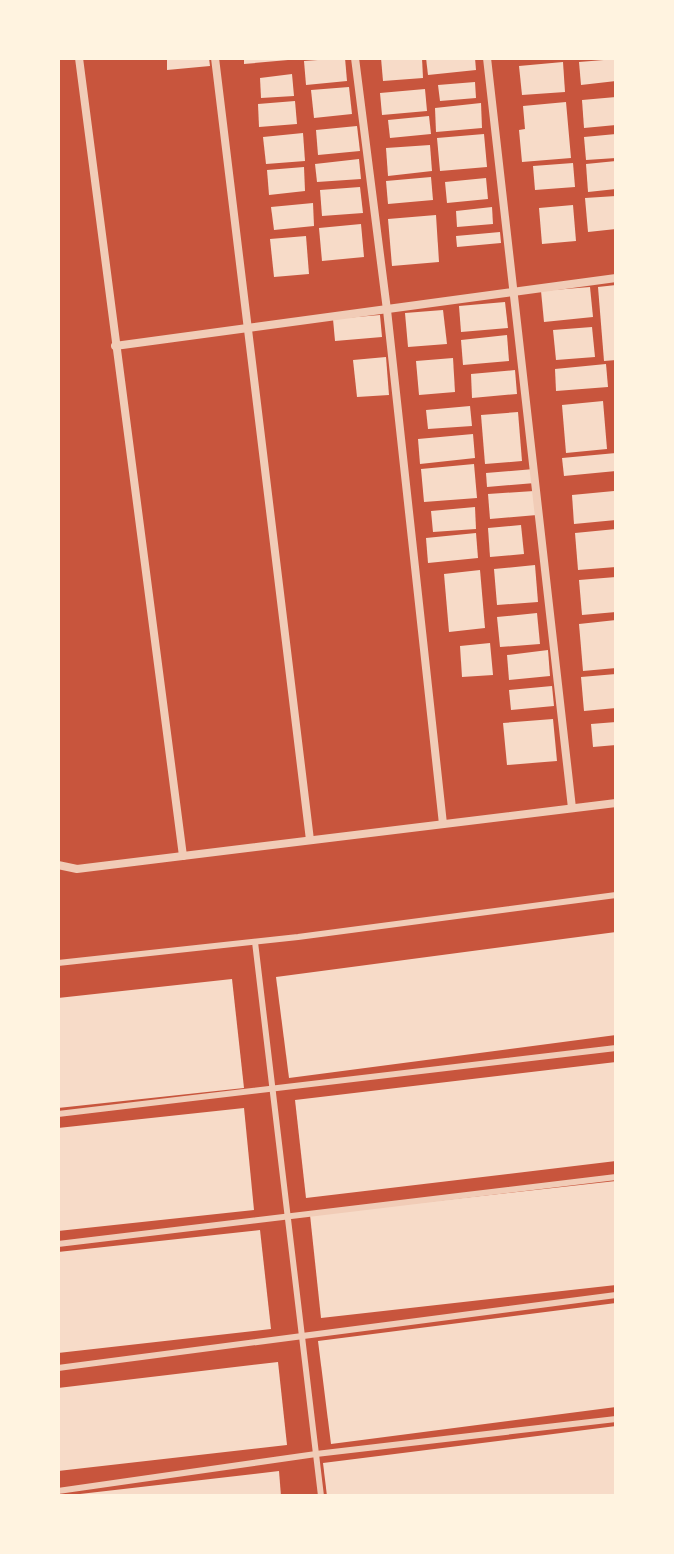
<svg xmlns="http://www.w3.org/2000/svg" width="674" height="1554" font-family="'Fira Sans Condensed',sans-serif">
<style>
.building{fill:#f7dbc8}
.lines{fill:none;stroke-linecap:round;stroke-linejoin:round}
.service{stroke:#f1ccb7;stroke-width:6}
.minor{stroke:#f1ccb7;stroke-width:8}
</style>
<rect width="100%" height="100%" fill="#c8553d"/>
<!-- building -->
<g class="building">
<path d="M167 58H209L210 66 167 70Z"/>
<path d="M244 58H288V60L244 64Z"/>
<path d="M345 58 347 81 306 85 304 61Z"/>
<path d="M381 58H422L423 78 383 81Z"/>
<path d="M426 58H475L476 70 428 75Z"/>
<path d="M616 59V81L581 85 579 62Z"/>
<path d="M563 62 565 92 522 95 519 66Z"/>
<path d="M292 74 294 96 261 98 260 78Z"/>
<path d="M475 82 476 98 440 101 438 85Z"/>
<path d="M349 87 352 114 314 118 311 90Z"/>
<path d="M425 89 427 111 382 115 380 93Z"/>
<path d="M616 97V125L584 128 582 100Z"/>
<path d="M295 101 297 124 259 127 258 104Z"/>
<path d="M566 102 571 158 522 162 519 130 525 129 523 106Z"/>
<path d="M481 103 482 128 436 132 435 108Z"/>
<path d="M429 116 431 134 390 138 388 120Z"/>
<path d="M357 126 360 151 318 155 316 130Z"/>
<path d="M303 133 305 161 266 164 263 137Z"/>
<path d="M484 134 487 167 440 171 437 138Z"/>
<path d="M616 134V158L586 160 584 137Z"/>
<path d="M430 145 432 171 388 176 386 148Z"/>
<path d="M359 159 361 179 317 182 315 164Z"/>
<path d="M616 161V189L588 192 586 164Z"/>
<path d="M573 163 575 187 535 190 533 166Z"/>
<path d="M304 167 305 191 269 195 267 170Z"/>
<path d="M431 177 433 200 388 204 386 181Z"/>
<path d="M486 178 488 199 447 203 445 182Z"/>
<path d="M360 187 363 213 322 216 320 190Z"/>
<path d="M616 196V229L588 232 585 198Z"/>
<path d="M313 203 314 226 274 230 271 207Z"/>
<path d="M573 205 576 241 542 244 539 208Z"/>
<path d="M492 207 493 224 457 227 456 211Z"/>
<path d="M436 215 439 262 392 266 388 219Z"/>
<path d="M361 224 364 257 322 261 319 228Z"/>
<path d="M500 232 501 243 457 247 456 236Z"/>
<path d="M306 236 309 274 274 277 270 239Z"/>
<path d="M616 285V360L604 361 598 287Z"/>
<path d="M590 287 593 317 544 322 541 291Z"/>
<path d="M505 302 508 328 461 332 459 306Z"/>
<path d="M443 310 447 344 408 347 405 313Z"/>
<path d="M380 315 382 337 335 341 333 319Z"/>
<path d="M592 327 595 357 556 360 553 330Z"/>
<path d="M507 335 509 361 463 365 461 340Z"/>
<path d="M386 357 389 395 357 397 353 360Z"/>
<path d="M453 358 455 392 419 395 416 361Z"/>
<path d="M606 364 608 387 556 391 555 369Z"/>
<path d="M515 370 517 394 472 398 471 374Z"/>
<path d="M603 401 607 449 566 453 562 405Z"/>
<path d="M470 406 472 426 428 429 426 410Z"/>
<path d="M518 412 522 461 485 464 481 415Z"/>
<path d="M473 434 475 458 420 464 418 439Z"/>
<path d="M616 453V471L564 476 562 458Z"/>
<path d="M474 464 477 498 424 502 421 469Z"/>
<path d="M534 469 535 483 487 487 486 473Z"/>
<path d="M534 491 537 515 490 519 488 494Z"/>
<path d="M614 491 616 520 574 524 572 495Z"/>
<path d="M475 507 476 529 433 532 431 511Z"/>
<path d="M521 525 524 554 490 557 488 528Z"/>
<path d="M616 529V567L578 570 575 533Z"/>
<path d="M476 533 478 558 428 563 426 538Z"/>
<path d="M535 565 538 602 497 605 494 569Z"/>
<path d="M480 570 485 628 449 632 444 574Z"/>
<path d="M616 577V612L582 615 579 580Z"/>
<path d="M537 613 540 644 500 647 497 617Z"/>
<path d="M616 620V668L583 671 579 624Z"/>
<path d="M490 643 493 675 462 677 460 646Z"/>
<path d="M548 650 550 676 509 680 507 655Z"/>
<path d="M616 674V708L584 711 581 677Z"/>
<path d="M552 686 554 706 511 710 509 690Z"/>
<path d="M553 719 557 761 507 765 503 723Z"/>
<path d="M616 722V745L593 747 591 724Z"/>
<path d="M616 932V1035L289 1078 276 977Z"/>
<path d="M232 979 244 1088 58 1108V998Z"/>
<path d="M616 1062V1161L306 1198 295 1100Z"/>
<path d="M244 1108 254 1210 58 1231V1128Z"/>
<path d="M616 1181V1285L321 1318 310 1215Z"/>
<path d="M260 1230 271 1329 58 1353V1252Z"/>
<path d="M616 1303V1407L331 1444 318 1341Z"/>
<path d="M278 1362 287 1445 58 1471V1388Z"/>
<path d="M616 1426V1496H327L323 1463Z"/>
<path d="M279 1471 281 1496H80V1494Z"/>
</g>
<g class="lines">
<!-- service -->
<g class="service">
<path d="M255 942 321 1496"/>
<path d="M58 963 298 937 616 895"/>
<path d="M58 1114 616 1048"/>
<path d="M58 1244 616 1177"/>
<path d="M58 1368 616 1295"/>
<path d="M58 1491 316 1454 616 1419"/>
</g>
<!-- minor -->
<g class="minor">
<path d="M79 58 183 856"/>
<path d="M215 58 310 840"/>
<path d="M355 58 387 310 443 824"/>
<path d="M487 58 572 808"/>
<path d="M115 346 616 278"/>
<path d="M58 865 77 869 616 803"/>
</g>
</g>
<!-- border -->
<rect width="674" height="1554" fill="none" stroke="#fff3e0" stroke-width="120"/>
</svg>
